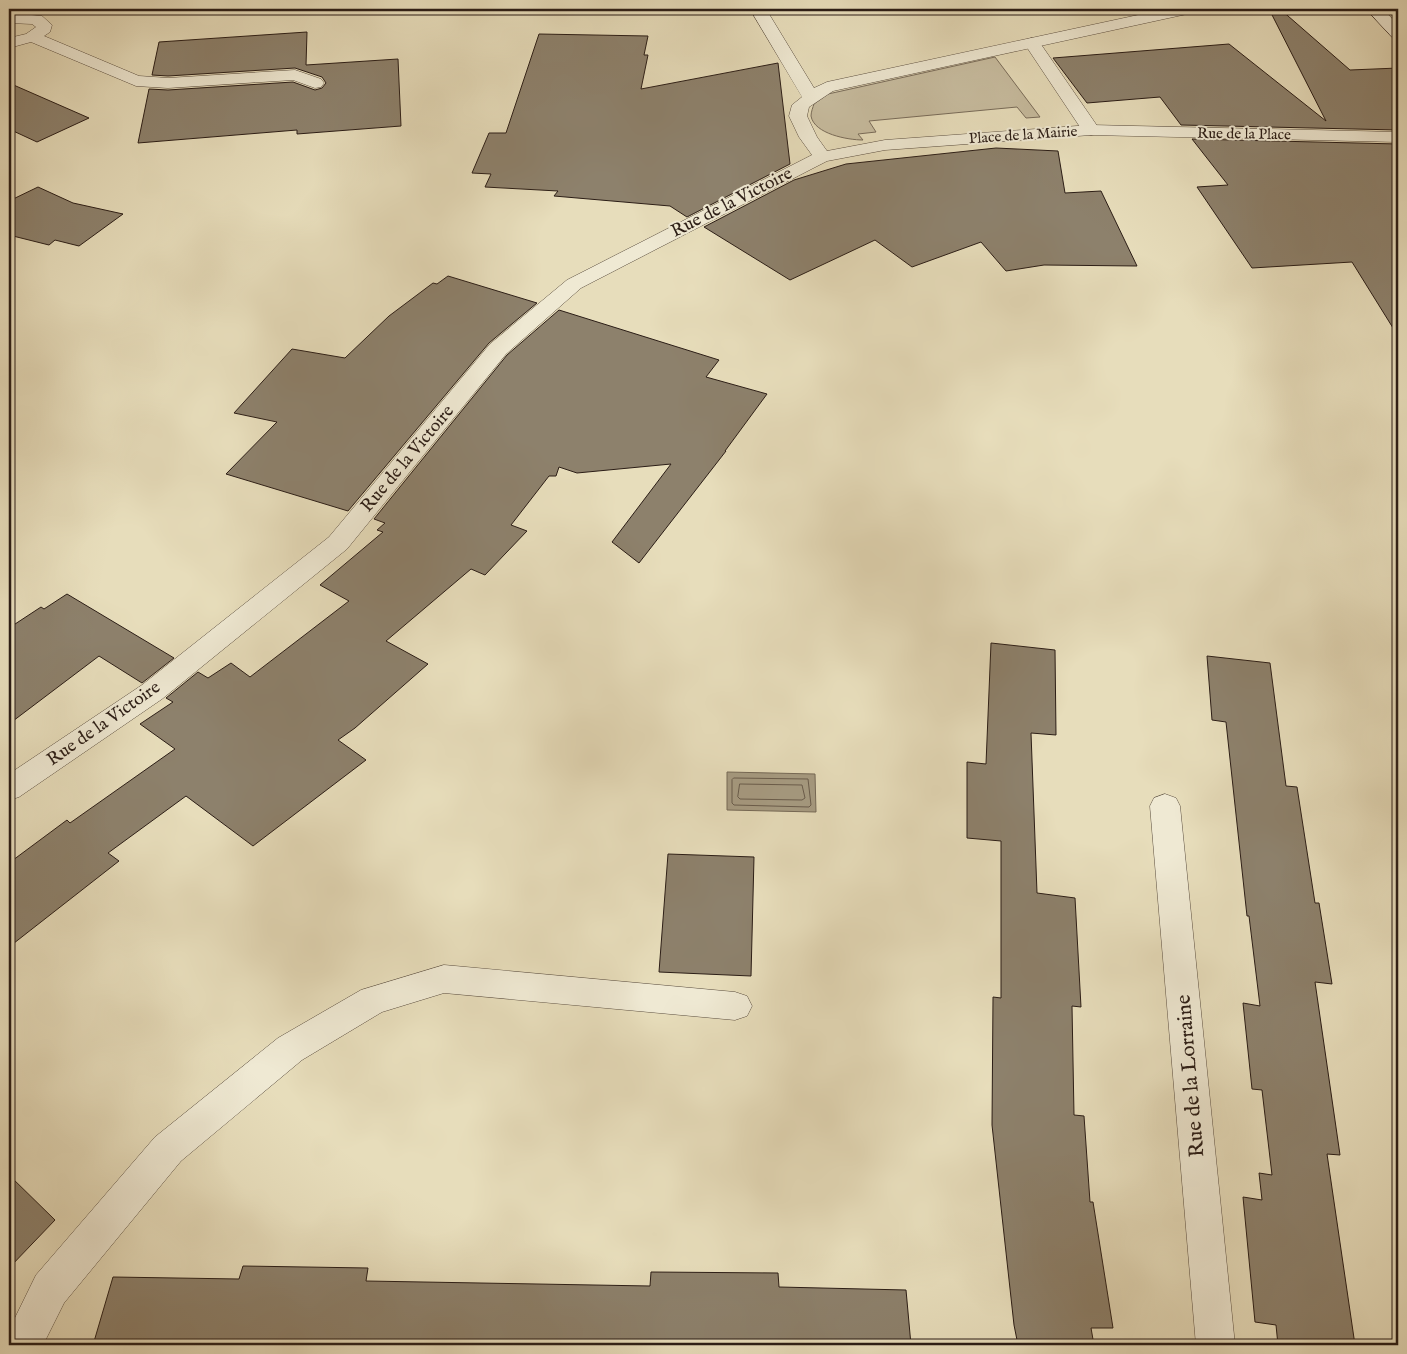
<svg xmlns="http://www.w3.org/2000/svg" width="1407" height="1354" font-family="'IM FELL English',serif">
<style>
.green{fill:#c7bc9f;stroke:#796c5a}
.water{fill:#a79c83;stroke:#756957}
.lines{fill:none;stroke-linecap:round;stroke-linejoin:round}
.shore{stroke:#695c4c;stroke-width:1}
.building{fill:#8d816c;stroke:#2b1d16}
.service-casing{stroke:#5a4d3f;stroke-width:1}
.minor-casing{stroke:#5a4d3f;stroke-width:1}
.secondary-casing{stroke:#2b1d16;stroke-width:1}
.service{fill:#efe9d3;fill-rule:evenodd}
.minor{fill:#efe9d3;fill-rule:evenodd}
.secondary{fill:#efe9d3;fill-rule:evenodd}
.labels{text-anchor:middle;dominant-baseline:central;stroke-width:4;stroke-linejoin:round;paint-order:stroke}
.far-street-label{font-size:15px;fill:#2b1d16;stroke:#efe9d3}
.street-label{font-size:18px;fill:#2b1d16;stroke:#efe9d3}
.near-street-label{font-size:21px;fill:#2b1d16;stroke:#efe9d3}
</style>
<rect width="100%" height="100%" fill="#e7ddbb"/>
<filter id="stains"><feTurbulence type="fractalNoise" baseFrequency=".004" numOctaves="4"/><feColorMatrix values="0 0 0 0 .2 0 0 0 0 .09 0 0 0 0 .02 0 0 0 .5 -.17"/></filter>
<radialGradient id="worn" r=".72"><stop offset=".6" stop-color="#630" stop-opacity="0"/><stop offset="1" stop-color="#630" stop-opacity=".3"/></radialGradient>
<!-- green -->
<path class="green" d="M995 57 1040 117 1026 118 1017 107 869 121 876 132 858 134 863 140C848 140 814 134 811 116 811 112 813 107 814 104L828 94Z"/>
<!-- water -->
<path class="water" d="M727 772 815 774 816 812 727 810Z"/>
<g class="lines">
<!-- shore -->
<g class="shore">
<path d="M734 778 808 779 811 805 809 807 734 805 732 803V780Z"/>
<path d="M740 784 802 785 805 798 802 800 740 799 738 797Z"/>
</g>
</g>
<!-- building -->
<g class="building">
<path d="M1269 9H1280L1350 70 1398 68V130L1181 125 1160 97 1087 103 1053 58 1229 44 1326 121Z"/>
<path d="M307 32 306 65 398 59 401 126 297 134V130L138 143 149 89 168 90 293 82 315 90 322 88 326 83 322 77 295 68 168 76 152 75 159 42Z"/>
<path d="M539 34 648 36 644 55H648L641 89 778 63 790 164 687 217 670 206 554 196 558 191 485 187 491 174 472 173 489 133H506Z"/>
<path d="M9 83 89 118 37 142 9 129Z"/>
<path d="M1192 139 1398 144V336L1352 262 1252 268 1197 187 1228 185Z"/>
<path d="M996 148 1058 151 1065 193 1101 191 1137 266 1044 265 1006 271 981 242 912 267 875 240 790 280 704 227 794 180 846 164Z"/>
<path d="M38 187 73 203 123 214 79 246 55 240 49 245 9 235V201Z"/>
<path d="M448 276 537 303 489 343 348 511 226 474 277 422 234 413 292 349 345 358 389 316 433 283 437 284Z"/>
<path d="M559 310 719 360 706 377 767 394 725 451H726L639 563 612 542 671 464 577 473 559 467 556 476H549L511 525 527 531 485 575 471 569 386 641 428 664 355 728 338 740 366 760 253 846 186 796 108 853 119 861 9 947V863L67 820 70 823 175 749 140 724 173 702 166 698 198 672 208 678 231 663 250 677 349 601 320 585 383 532 377 530 385 523 374 519 507 355Z"/>
<path d="M67 594 174 658 142 683 99 656 9 724V628L41 607 44 609Z"/>
<path d="M991 643 1055 650 1056 735 1031 733 1037 893 1075 898 1081 1007 1072 1006 1074 1115 1084 1116 1090 1202H1093L1113 1328H1091L1094 1345H1018L1014 1325 992 1125 993 997 1001 998V841L967 838V762L986 764Z"/>
<path d="M1207 656 1270 663 1286 786 1297 787 1315 903H1319L1332 984 1315 982 1340 1155 1327 1154 1355 1345H1278L1276 1325 1255 1322 1243 1197 1262 1200 1259 1173 1272 1175 1262 1090 1252 1089 1243 1003 1260 1006 1249 916H1247L1226 722 1212 720Z"/>
<path d="M668 854 754 857 751 976 659 972Z"/>
<path d="M9 1175 55 1220 9 1268Z"/>
<path d="M243 1266 368 1268 366 1281 650 1286 651 1272 778 1273 779 1287 906 1290 911 1345H93L113 1277 239 1279Z"/>
</g>
<g class="lines">
<defs>
<path id="service" d="M1032 38 1038 40 1100 130 1097 134 1091 135 1085 134 1082 130 1024 43 1026 40Z"/>
<g id="minor">
<path d="M750 9H766L814 88 827 82 1166 9H1195L1193 12 1187 14 833 91 809 107 807 116 817 137 827 151 885 140 1091 125 1398 132V142L1091 135 885 150 827 161 581 288 506 354 347 549 162 699 19 797 9 800V774L142 685 329 537 490 344 567 280 812 155 799 137 789 116 792 105 802 97Z"/>
<path d="M9 13 42 16 52 25 50 32 44 36 139 76 168 78 295 70 321 79 324 83 321 87 315 88 293 80 168 88 136 86 31 42 9 48V38L26 34 36 27 32 24 9 23Z"/>
<path d="M1165 794 1176 798 1180 806 1235 1345H1196L1150 806 1154 798Z"/>
<path d="M444 965 735 992 747 996 752 1006 747 1016 735 1020 444 993 382 1012 302 1060 181 1161 64 1303 43 1345H9V1330L36 1275 155 1137 278 1038 361 990Z"/>
</g>
<path id="secondary" d="M1366 9H1383L1398 25V39L1392 37Z"/>
</defs>
<!-- service casing -->
<use href="#service" class="service-casing"/>
<!-- minor casing -->
<use href="#minor" class="minor-casing"/>
<!-- secondary casing -->
<use href="#secondary" class="secondary-casing"/>
<!-- service -->
<use href="#service" class="service"/>
<!-- minor -->
<use href="#minor" class="minor"/>
<!-- secondary -->
<use href="#secondary" class="secondary"/>
</g>
<g class="labels">
<!-- far-street labels -->
<g class="far-street-label">
<text transform="translate(1244 134) rotate(1)">Rue de la Place</text>
<text transform="translate(1023 135) rotate(-4)">Place de la Mairie</text>
</g>
<!-- street labels -->
<g class="street-label">
<text transform="translate(732 203) rotate(-27)">Rue de la Victoire</text>
<text transform="translate(408 459) rotate(-50)">Rue de la Victoire</text>
<text transform="translate(104 724) rotate(-35)">Rue de la Victoire</text>
</g>
<!-- near-street labels -->
<g class="near-street-label">
<text transform="translate(1191 1076) rotate(-95)">Rue de la Lorraine</text>
</g>
</g>
<!-- margin -->
<rect width="1407" height="1354" fill="none" stroke="#e7ddbb" stroke-width="30"/>
<rect x="10" y="10" width="1387" height="1334" fill="none" stroke="#2b1d16" stroke-width="2.5"/>
<rect x="15" y="15" width="1377" height="1324" fill="none" stroke="#2b1d16"/>
<rect width="100%" height="100%" filter="url(#stains)"/>
<rect width="100%" height="100%" fill="url(#worn)"/>
</svg>
